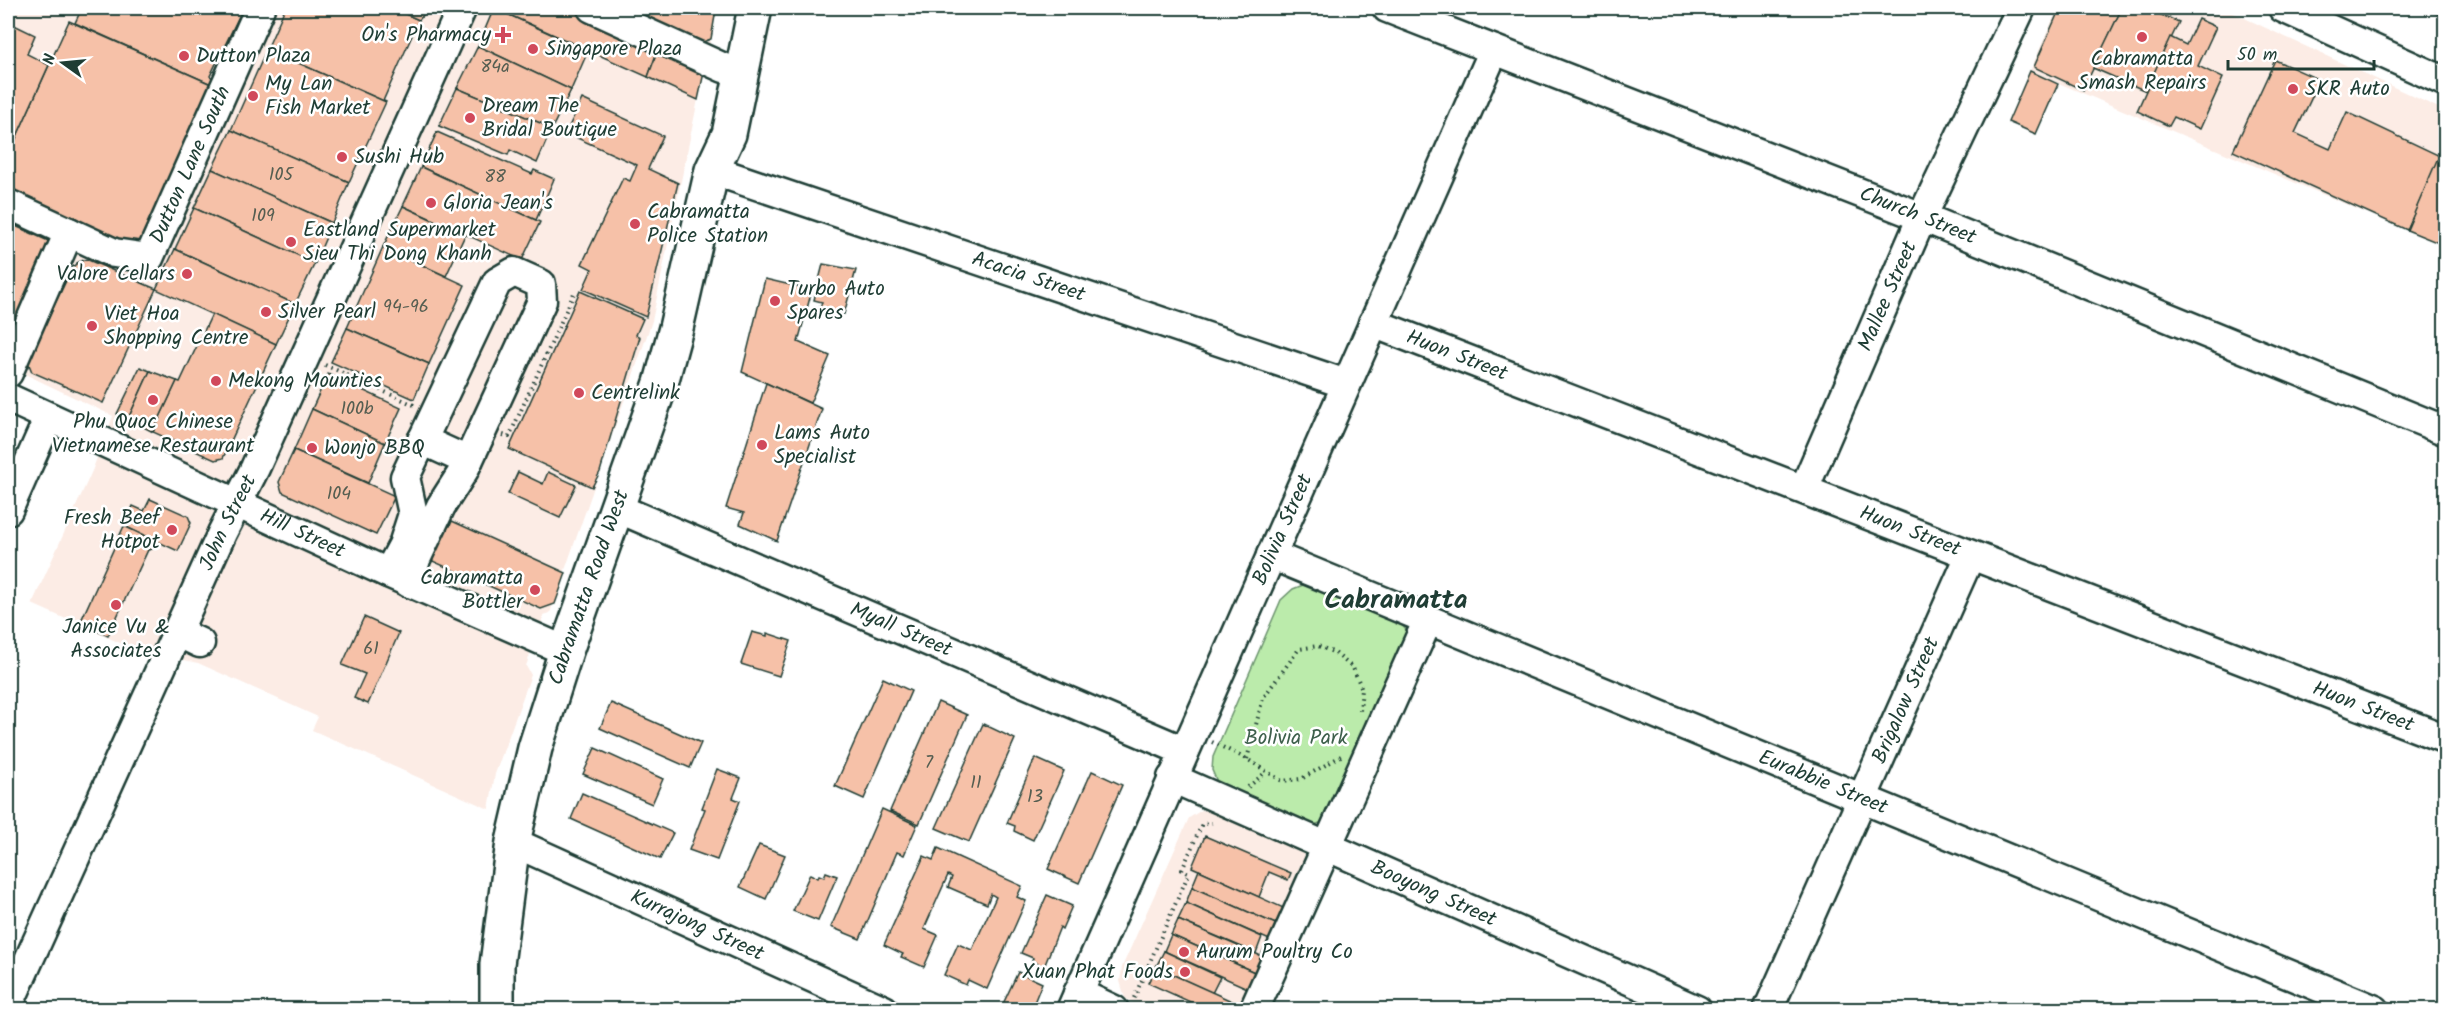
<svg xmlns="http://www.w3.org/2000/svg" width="2453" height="1017" font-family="Kalam,sans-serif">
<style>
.built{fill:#fcece5}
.green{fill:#bbebab;stroke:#6d9470;stroke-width:1.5}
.building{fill:#f6c1a8;stroke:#1f3d34;stroke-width:1.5}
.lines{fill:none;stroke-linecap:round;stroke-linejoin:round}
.minor-casing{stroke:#1f3d34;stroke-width:33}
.major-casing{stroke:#1f3d34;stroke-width:38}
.path{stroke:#1f3d34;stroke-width:4;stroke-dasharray:1.5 4.5;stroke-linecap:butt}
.minor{stroke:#fff;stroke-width:28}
.major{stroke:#fff;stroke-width:33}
.rail{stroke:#1f3d34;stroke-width:4.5}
.poi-dot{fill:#d1495b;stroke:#fff;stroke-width:2}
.labels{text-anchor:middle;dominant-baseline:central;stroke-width:5;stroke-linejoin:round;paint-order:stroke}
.number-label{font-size:18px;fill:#555e51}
.poi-label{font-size:21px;fill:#1f3d34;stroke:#fff;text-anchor:start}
.street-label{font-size:21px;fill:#1f3d34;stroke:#fff}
.park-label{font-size:21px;fill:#3e604c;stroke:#fff}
.district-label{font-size:27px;font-weight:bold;fill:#1f3d34;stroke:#fff}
</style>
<rect width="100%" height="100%" fill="#fff"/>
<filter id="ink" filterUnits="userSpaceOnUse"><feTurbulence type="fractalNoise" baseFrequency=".0167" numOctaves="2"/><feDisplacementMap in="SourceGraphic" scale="12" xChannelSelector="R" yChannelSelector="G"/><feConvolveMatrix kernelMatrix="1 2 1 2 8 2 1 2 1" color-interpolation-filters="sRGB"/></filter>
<g filter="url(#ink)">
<!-- built -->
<g class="built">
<path d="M8 8H717L652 321 550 613 544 615 526 666 531 675 495 774 489 809 312 730 318 717 198 663 136 650 32 604 92 471 113 416 8 366Z"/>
<path d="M2058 8H2223L2445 111V246L2030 71Z"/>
<path d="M1202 810 1210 811 1299 850 1308 859 1250 1009H1145L1125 998 1120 981 1122 967 1189 818Z"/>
</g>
<!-- green -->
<path class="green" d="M1308 583 1398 621 1408 632 1323 822 1311 826 1218 784 1212 770 1213 757 1281 600 1293 589Z"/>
<!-- building -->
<g class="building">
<path d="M82 8H243L210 76 213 78 211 84 75 23Z"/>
<path d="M285 8H392L419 20 383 101 267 49Z"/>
<path d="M392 8H429L419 20Z"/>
<path d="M494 8 588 51 571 90 478 46Z"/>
<path d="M494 8H581L660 44 648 77Z"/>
<path d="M628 8H710L716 10 711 39 700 43 627 9Z"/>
<path d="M2060 8H2122L2083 90 2034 67Z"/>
<path d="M2122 8H2144L2179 22 2146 91 2093 68Z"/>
<path d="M2198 19 2216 27 2198 66 2223 78 2200 129 2174 117 2169 126 2137 111 2170 37 2186 45Z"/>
<path d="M69 21 211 84 140 248 8 189V156Z"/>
<path d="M8 22 35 35 27 54 49 65 8 156Z"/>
<path d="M660 44 705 68 698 100 648 77Z"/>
<path d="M478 46 571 90 552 128 457 88Z"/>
<path d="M267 49 386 102 349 182 231 130Z"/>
<path d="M2275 60 2320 80 2295 133 2330 149 2347 112 2440 156 2407 230 2233 151Z"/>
<path d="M2030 71 2058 84 2036 134 2008 122Z"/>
<path d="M457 88 552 128 537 163 510 150 508 155 439 126Z"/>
<path d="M582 99 663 136 648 169 678 183 646 317 583 289 592 269 582 264 623 178 630 181 637 165 566 133Z"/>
<path d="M231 130 349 182 332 223 212 169Z"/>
<path d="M437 132 532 174 534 170 554 179 536 220 421 167Z"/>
<path d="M2437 160 2446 164V246L2407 230Z"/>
<path d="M421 167 540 222 522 260 403 206Z"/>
<path d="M212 169 332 223 315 263 194 208Z"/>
<path d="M403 206 465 235 446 276 383 247Z"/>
<path d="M194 208 315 263 295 304 175 249Z"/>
<path d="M11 224 55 244 8 350V231Z"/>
<path d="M383 247 465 285 429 364 347 328Z"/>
<path d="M175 249 295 304 276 344 156 289Z"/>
<path d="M86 259 156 289 103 403 32 372 28 362 72 268 77 263Z"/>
<path d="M823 264 856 270 844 314 820 307 822 302 814 300Z"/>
<path d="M765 279 812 290 798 342 830 356 810 403 742 372Z"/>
<path d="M580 291 643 319 636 335 640 337 600 472 592 487 509 449Z"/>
<path d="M212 314 276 344 223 458 215 460 153 432 177 381 180 382Z"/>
<path d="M347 328 429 364 414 399 331 362Z"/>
<path d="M140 367 150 371 128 419 117 414Z"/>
<path d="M150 371 177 381 153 432 128 419Z"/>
<path d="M328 374 401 408 385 443 312 409Z"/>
<path d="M766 383 822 409 777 541 740 524 744 513 726 508Z"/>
<path d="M312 409 385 443 368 483 294 450Z"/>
<path d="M294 450 395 496 376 535 282 492 279 482Z"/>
<path d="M518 472 543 484 548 472 576 485 560 518 508 494Z"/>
<path d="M150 499 188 516 191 523 178 551 124 526 133 506 144 511Z"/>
<path d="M452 521 566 573 555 604 541 609 428 559 447 525 450 526Z"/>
<path d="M124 526 153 540 155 544 152 549 148 550 108 636 80 623Z"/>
<path d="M364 617 399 633 368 704 354 698 365 674 342 665Z"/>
<path d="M752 632 767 636V633L791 641 779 676 741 664Z"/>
<path d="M883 678 911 691 864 799 835 786Z"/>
<path d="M938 702 967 715 919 824 890 811Z"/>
<path d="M611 703 701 743 690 768 600 728Z"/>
<path d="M983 724 1015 739 969 842 936 828Z"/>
<path d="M595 748 663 779 652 804 583 774Z"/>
<path d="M1035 758 1064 771 1033 840 1014 831 1015 826 1007 823Z"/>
<path d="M717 769 741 778 733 798 740 801 717 860 689 850 705 809 702 808Z"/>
<path d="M1092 771 1122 785 1079 883 1048 869Z"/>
<path d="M582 793 673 833 660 859 571 819Z"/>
<path d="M882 809 917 825 904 855 897 852 860 939 831 927Z"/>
<path d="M1205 836 1291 873 1288 880 1269 872 1259 897 1192 867Z"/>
<path d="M759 845 785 855 766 899 740 887Z"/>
<path d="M938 848 1022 886 1017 897 1026 901 987 989 968 980 966 985 944 975 958 944 972 950 996 897 991 894 987 904 948 887 952 877 948 875 924 929 938 935 924 967 901 957 903 954 884 945 924 856 933 860Z"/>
<path d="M1199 870 1288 910 1280 926 1192 887Z"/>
<path d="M826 872 837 876 818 921 793 911 810 874 818 878 819 875 824 877Z"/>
<path d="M1192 887 1280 926 1274 942 1186 903Z"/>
<path d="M1047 895 1072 906 1062 929 1060 927 1044 967 1032 961 1033 958 1021 953Z"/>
<path d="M1186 903 1262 937 1256 953 1178 920Z"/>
<path d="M1178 920 1268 959 1261 975 1171 935Z"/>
<path d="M1171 935 1261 975 1254 991 1164 951Z"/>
<path d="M1164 951 1220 977 1212 993 1156 967Z"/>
<path d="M1156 967 1245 1007 1244 1010H1208L1148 983Z"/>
<path d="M1018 972 1042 983 1031 1010H1015L1003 1004Z"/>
</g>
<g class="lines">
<defs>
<g id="minor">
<path d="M592 8 724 68"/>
<path id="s1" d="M1387 8 1922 217 2446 431"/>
<path d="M2283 8 2446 82"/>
<path id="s2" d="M712 170 1346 384"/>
<path id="s3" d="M8 204 114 253 149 258 260 8"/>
<path id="s4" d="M1373 323 2446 739"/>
<path d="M8 373 69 232"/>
<path id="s5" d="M8 398 388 573 566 651"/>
<path d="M422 440 468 461"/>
<path id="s6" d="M1804 489 1922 217 2021 8"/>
<path id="s7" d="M617 508 1184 751"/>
<path d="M8 510 49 417"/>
<path id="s8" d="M1271 555 2375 1010"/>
<path d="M388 573 403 545 413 514 405 477 497 282 514 272 541 284 542 301 464 470 441 506 416 559 409 583"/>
<path d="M177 632 200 643"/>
<path id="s9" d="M1172 778 1697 1010"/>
<path id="s10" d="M513 842 884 1010"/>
<path d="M1078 993 1114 1010"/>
<path id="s11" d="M8 1006 222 533 255 468 462 8"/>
<path id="s12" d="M1071 1010 1494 50"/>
<path d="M1254 1010 1428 620"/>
<path id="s13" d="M1768 1010 1970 556"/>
</g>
<g id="major">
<path id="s14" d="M497 1010V964L513 842 535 748 566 651 661 383 676 328 712 170 729 134 755 8"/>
</g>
</defs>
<!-- minor casing -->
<use href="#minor" class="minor-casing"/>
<!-- major casing -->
<use href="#major" class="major-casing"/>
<!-- path -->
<g class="path">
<path d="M325 365 414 405"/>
<path d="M503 435 509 437 575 291"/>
<path d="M1212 742 1247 759 1282 781 1301 779 1341 756"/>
<path d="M1247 759 1263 698 1299 649 1318 646 1335 653 1353 668 1362 689 1360 711"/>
<path d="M1248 787 1266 772"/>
<path d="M1134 998 1189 873 1182 870 1202 824 1212 823"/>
</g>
<!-- minor -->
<use href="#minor" class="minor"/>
<!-- major -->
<use href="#major" class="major"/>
<!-- rail -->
<path class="rail" d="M2427 8 2446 16"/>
</g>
</g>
<!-- markers -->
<g class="poi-dot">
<path d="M500 26h6v6h6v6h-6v6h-6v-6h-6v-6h6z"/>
<circle cx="2142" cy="37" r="6"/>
<circle cx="533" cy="49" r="6"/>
<circle cx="184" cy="56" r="6"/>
<circle cx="2293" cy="89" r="6"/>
<circle cx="253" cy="96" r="6"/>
<circle cx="470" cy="118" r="6"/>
<circle cx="342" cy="157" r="6"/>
<circle cx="431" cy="203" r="6"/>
<circle cx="635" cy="224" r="6"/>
<circle cx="291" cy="242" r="6"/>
<circle cx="187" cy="274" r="6"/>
<circle cx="775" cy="301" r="6"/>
<circle cx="266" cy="312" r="6"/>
<circle cx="92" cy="326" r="6"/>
<circle cx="216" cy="381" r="6"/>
<circle cx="579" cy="393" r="6"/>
<circle cx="153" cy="400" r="6"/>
<circle cx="762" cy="445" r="6"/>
<circle cx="312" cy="448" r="6"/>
<circle cx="172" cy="530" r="6"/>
<circle cx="535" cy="590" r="6"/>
<circle cx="116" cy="605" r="6"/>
<circle cx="1184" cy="952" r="6"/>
<circle cx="1185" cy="972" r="6"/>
</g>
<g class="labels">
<!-- number labels -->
<g class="number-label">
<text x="495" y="67">84a</text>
<text x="281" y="175">105</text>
<text x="495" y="177">88</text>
<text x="263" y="216">109</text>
<text x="406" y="307">94-96</text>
<text x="357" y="409">100b</text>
<text x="339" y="494">104</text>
<text x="371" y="649">61</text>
<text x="929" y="763">7</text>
<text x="976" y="783">11</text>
<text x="1035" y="797">13</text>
</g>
<!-- poi labels -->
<g class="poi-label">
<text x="491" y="35" text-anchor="end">On's Pharmacy</text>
<text x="545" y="49">Singapore Plaza</text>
<text x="196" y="56">Dutton Plaza</text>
<text x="2142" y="59" text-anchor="middle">Cabramatta<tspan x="2142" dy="24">Smash Repairs</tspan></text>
<text x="265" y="84">My Lan<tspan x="265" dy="24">Fish Market</tspan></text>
<text x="2305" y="89">SKR Auto</text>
<text x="482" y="106">Dream The<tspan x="482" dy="24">Bridal Boutique</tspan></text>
<text x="354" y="157">Sushi Hub</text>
<text x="443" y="203">Gloria Jean's</text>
<text x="647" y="212">Cabramatta<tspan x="647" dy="24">Police Station</tspan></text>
<text x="303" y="230">Eastland Supermarket<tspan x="303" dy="24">Sieu Thi Dong Khanh</tspan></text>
<text x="175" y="274" text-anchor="end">Valore Cellars</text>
<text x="787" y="289">Turbo Auto<tspan x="787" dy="24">Spares</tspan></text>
<text x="278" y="312">Silver Pearl</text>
<text x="104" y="314">Viet Hoa<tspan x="104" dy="24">Shopping Centre</tspan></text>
<text x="228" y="381">Mekong Mounties</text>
<text x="591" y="393">Centrelink</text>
<text x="153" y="422" text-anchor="middle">Phu Quoc Chinese<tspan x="153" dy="24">Vietnamese Restaurant</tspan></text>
<text x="774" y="433">Lams Auto<tspan x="774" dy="24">Specialist</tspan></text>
<text x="324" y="448">Wonjo BBQ</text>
<text x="160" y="518" text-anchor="end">Fresh Beef<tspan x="160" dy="24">Hotpot</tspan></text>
<text x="523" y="578" text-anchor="end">Cabramatta<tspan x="523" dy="24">Bottler</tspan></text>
<text x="116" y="627" text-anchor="middle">Janice Vu &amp;<tspan x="116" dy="24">Associates</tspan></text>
<text x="1196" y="952">Aurum Poultry Co</text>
<text x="1173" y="972" text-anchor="end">Xuan Phat Foods</text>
</g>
<!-- street labels -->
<g class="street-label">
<text stroke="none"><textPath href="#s3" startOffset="254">Dutton Lane South</textPath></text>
<text stroke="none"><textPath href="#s1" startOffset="570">Church Street</textPath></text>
<text stroke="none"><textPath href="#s2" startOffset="334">Acacia Street</textPath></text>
<text stroke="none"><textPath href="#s6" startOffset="210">Mallee Street</textPath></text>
<text stroke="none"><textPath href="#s4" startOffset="90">Huon Street</textPath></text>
<text stroke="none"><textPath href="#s11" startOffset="531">John Street</textPath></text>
<text stroke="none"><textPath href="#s12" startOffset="525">Bolivia Street</textPath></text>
<text stroke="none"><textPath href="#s4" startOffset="576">Huon Street</textPath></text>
<text stroke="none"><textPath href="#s5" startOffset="324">Hill Street</textPath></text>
<text stroke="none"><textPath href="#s14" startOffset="435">Cabramatta Road West</textPath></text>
<text stroke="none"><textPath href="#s7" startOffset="309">Myall Street</textPath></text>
<text stroke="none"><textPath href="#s13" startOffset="339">Brigalow Street</textPath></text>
<text stroke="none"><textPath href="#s4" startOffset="1062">Huon Street</textPath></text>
<text stroke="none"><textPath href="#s8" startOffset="597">Eurabbie Street</textPath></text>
<text stroke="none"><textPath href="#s9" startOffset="286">Booyong Street</textPath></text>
<text stroke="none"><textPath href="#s10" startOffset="202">Kurrajong Street</textPath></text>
</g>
<!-- park labels -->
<g class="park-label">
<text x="1296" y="738">Bolivia Park</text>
</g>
<!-- district labels -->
<g class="district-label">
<text x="1396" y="600">Cabramatta</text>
</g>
</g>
<!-- margin -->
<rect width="2453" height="1017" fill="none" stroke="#fff" stroke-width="30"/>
<rect x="15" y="15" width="2423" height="987" fill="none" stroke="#1f3d34" stroke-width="2" filter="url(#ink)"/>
<!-- north arrow -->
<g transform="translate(63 63) rotate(285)" stroke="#ffffff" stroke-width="4.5" paint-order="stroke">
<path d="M0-4.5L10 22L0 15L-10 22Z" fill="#1f3d34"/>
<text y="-9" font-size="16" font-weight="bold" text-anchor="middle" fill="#1f3d34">N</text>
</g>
<!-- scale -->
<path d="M2228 60v9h146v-9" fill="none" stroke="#1f3d34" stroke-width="3"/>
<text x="2237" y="60" font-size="18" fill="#1f3d34" stroke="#ffffff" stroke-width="4.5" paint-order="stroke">50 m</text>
</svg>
